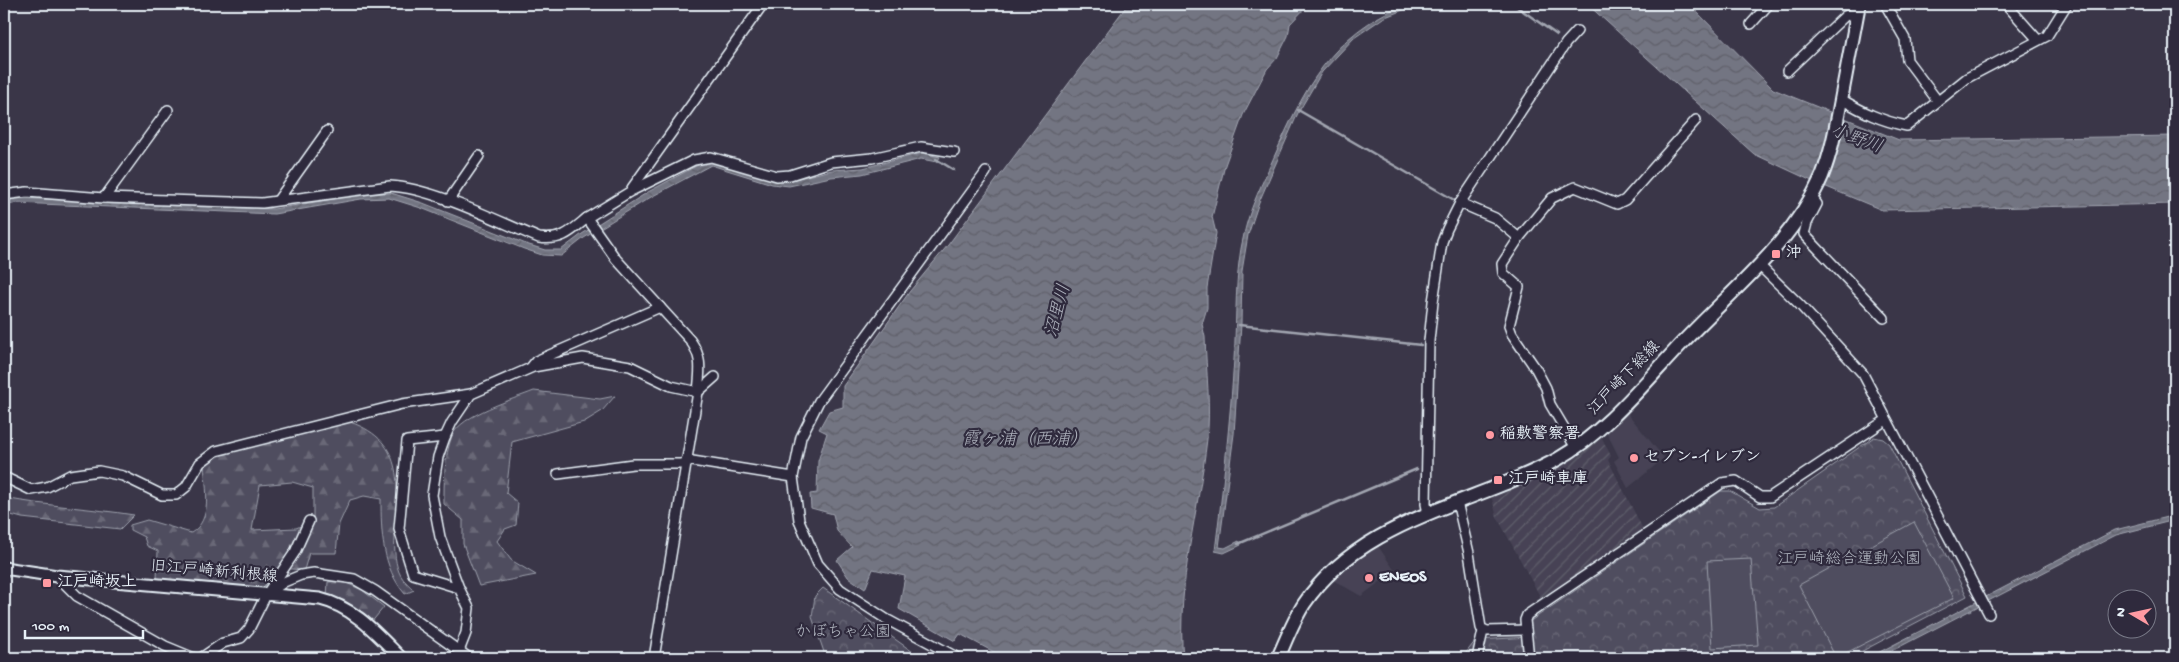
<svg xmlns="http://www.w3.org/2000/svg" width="2179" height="662" font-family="'Gochi Hand','Klee One',sans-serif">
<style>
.built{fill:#464354}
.industrial{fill:url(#industrial-furrows)}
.forest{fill:url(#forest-firs);stroke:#9ca0ac;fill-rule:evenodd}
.park{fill:url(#park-crowns);stroke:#9ca0ac}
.pitch{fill:#504e5f;stroke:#9ca0ac}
.water{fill:url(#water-waves);stroke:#a2a6b1}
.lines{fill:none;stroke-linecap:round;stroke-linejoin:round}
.stream{stroke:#a2a6b1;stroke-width:2.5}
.minor-casing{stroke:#e8f1f8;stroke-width:12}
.tertiary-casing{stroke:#e8f1f8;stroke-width:15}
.secondary-casing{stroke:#e8f1f8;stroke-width:16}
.minor{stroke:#2f2a3d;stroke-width:9}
.tertiary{stroke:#2f2a3d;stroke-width:11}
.secondary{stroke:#2f2a3d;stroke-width:12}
.poi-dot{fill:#ff9aa2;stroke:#2f2a3d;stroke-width:2}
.labels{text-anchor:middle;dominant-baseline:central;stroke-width:4.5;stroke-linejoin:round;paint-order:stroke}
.poi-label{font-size:16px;font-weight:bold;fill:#e8f1f8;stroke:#2f2a3d;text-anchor:start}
.street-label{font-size:16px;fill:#e8f1f8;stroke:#2f2a3d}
.park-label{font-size:16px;fill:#b3b8c2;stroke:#2f2a3d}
.water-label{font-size:18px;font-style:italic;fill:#aeb2bd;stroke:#2f2a3d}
</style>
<defs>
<pattern id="industrial-furrows" width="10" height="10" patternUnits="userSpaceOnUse" patternTransform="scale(1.25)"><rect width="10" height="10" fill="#464354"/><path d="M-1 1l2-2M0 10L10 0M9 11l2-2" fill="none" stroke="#615f6d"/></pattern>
<pattern id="forest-firs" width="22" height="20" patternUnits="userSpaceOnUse" patternTransform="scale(1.25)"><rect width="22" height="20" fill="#504e5f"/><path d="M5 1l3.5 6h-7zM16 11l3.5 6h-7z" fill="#696877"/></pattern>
<pattern id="park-crowns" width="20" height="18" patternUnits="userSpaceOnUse" patternTransform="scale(1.25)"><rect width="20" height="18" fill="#504e5f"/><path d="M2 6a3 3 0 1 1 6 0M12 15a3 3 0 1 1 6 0" fill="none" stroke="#696877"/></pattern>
<pattern id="water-waves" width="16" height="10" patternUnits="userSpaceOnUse" patternTransform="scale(1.25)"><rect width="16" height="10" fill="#737482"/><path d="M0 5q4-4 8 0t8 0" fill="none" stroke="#5f6069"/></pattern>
</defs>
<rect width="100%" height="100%" fill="#3a3648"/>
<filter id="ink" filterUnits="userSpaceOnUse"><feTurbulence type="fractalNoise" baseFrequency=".02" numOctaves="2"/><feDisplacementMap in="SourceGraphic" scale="10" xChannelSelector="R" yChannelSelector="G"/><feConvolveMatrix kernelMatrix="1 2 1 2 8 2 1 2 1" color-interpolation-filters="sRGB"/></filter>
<g filter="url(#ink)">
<!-- built -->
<g class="built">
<path d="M1624 409 1664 458 1628 488 1614 461 1619 457 1605 429Z"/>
<path d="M1378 546 1395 571 1361 596 1333 580 1347 567Z"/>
</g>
<!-- industrial -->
<path class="industrial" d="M1601 436 1611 456 1608 460 1644 531 1542 600 1497 517 1491 495 1513 487 1555 466Z"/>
<!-- forest -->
<g class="forest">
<path d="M534 391 600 399 615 396 602 411 584 422 512 442 506 493 518 503 516 525 505 529 497 541 511 560 536 575 479 586 463 544V520L444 504C444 482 444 457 452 436 460 415 514 399 534 391Z"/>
<path d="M350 422C408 442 397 488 395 538 394 549 395 566 401 576 404 581 409 585 414 590L405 594C382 567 381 532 381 499L364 496 350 500 339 524 336 553H309L304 570 279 568 260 591 157 579 158 551 147 546 144 537 130 530V525L147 520 191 533C213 520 206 488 204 466L218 455 250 445ZM292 482 313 488V521L296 528 252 530 260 485Z"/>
<path d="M4 498C47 506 90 508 134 515L120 529 22 518 4 513Z"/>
<path d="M342 581 362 590 384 607 370 624 327 596 328 582Z"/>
</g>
<!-- park -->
<g class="park">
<path d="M1874 437 1883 439 1889 444 1967 596 1849 658H1462L1476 640 1530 637 1529 622 1721 491H1730L1760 508 1774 507Z"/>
<path d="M823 588 913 652 924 658H826L812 617 815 596Z"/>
</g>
<!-- pitch -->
<g class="pitch">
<path d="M1914 522 1954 598 1836 658 1799 585Z"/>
<path d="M1751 559 1758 645 1712 648 1707 561Z"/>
<path d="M1658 651 1673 658H1593Z"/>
</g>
<!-- water -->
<g class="water">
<path d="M1128 4H1309L1290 24 1288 36 1277 58 1267 69 1243 115 1225 165 1212 217 1216 233 1207 288V308L1202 324 1205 337C1206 370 1211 407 1207 439 1199 511 1176 585 1183 658H1005L960 634 955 641 899 609 905 576 873 569 865 589 848 577 837 560 852 547 837 531 833 514 811 508 810 494 817 493 818 461 827 433 819 429 829 411 843 407V386L910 291 948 245Z"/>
<path d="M1405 4H1418L1383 18 1354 38 1322 72 1298 113 1259 202 1248 235 1242 271 1241 324 1234 434 1219 547 1225 548 1239 541 1241 545 1224 553 1215 551C1223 487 1230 423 1234 359 1237 317 1234 275 1244 234 1250 207 1263 182 1274 157 1305 87 1331 35 1405 4Z"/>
<path d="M1587 4H1689L1773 89 1899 140 2175 136V204L1882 210 1812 181 1754 154Z"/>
<path d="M922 153 940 157 937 162 921 159 862 174 831 177 789 186 772 184 711 165 651 197 584 238 561 256 542 255 524 249 421 208 389 198 361 199 274 214 17 203 4 206V200L17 198 274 209 362 194 391 193 423 203 526 244 545 250H561L582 234 648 192 709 159 774 178 790 180 832 170 863 168Z"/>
<path d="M2175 515V520L2116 535 1878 658H1868L2115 530Z"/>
</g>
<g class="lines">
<!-- stream -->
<g class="stream">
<path d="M1513 4 1557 35"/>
<path d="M1298 110 1456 201"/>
<path d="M936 159 954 170"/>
<path d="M1239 325 1421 345"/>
<path d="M1238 544 1417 469"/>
</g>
<defs>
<g id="minor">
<path d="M1885 4 1905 39 1907 60 1937 100"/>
<path d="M2006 4 2038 40"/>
<path d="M1751 24 1769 4"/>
<path d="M1787 71 1845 16 1857 11"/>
<path d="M1841 99C1863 112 1881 121 1907 126L1967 78 2047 36 2067 4"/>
<path d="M632 188 761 7"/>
<path d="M4 195 27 192 104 198 262 203 390 186C433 188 497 221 539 238 562 241 570 232 587 218"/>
<path d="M1812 197 1817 204 1807 223 1804 234 1884 318"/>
<path d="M104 198 168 110"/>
<path d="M278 200 327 131"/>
<path d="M448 201 479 156"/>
<path d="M1460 203 1495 218 1519 238"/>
<path d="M1759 265 1800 305 1863 374 1989 614"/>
<path d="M532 366 536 361 660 307"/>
<path d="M445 437 407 441 399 529 413 574 459 588"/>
<path d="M1576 448 1550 404 1546 388 1536 369 1512 334 1509 326 1519 287 1503 273 1502 264 1519 238 1552 198 1575 187 1617 204 1625 200 1696 120"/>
<path d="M686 460 793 477"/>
<path d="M558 474 633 464H685"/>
<path d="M4 477 31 490 47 487 70 475 99 471 123 476 162 495H176L186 487 200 463 216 451 402 404 471 394"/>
<path d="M1457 502 1469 553 1481 628 1487 631 1526 630"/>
<path d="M1428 513 1426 504 1429 341 1433 302 1442 242 1447 229 1460 203 1566 43 1577 31"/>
<path d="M57 576 77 596 165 646 194 658"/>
<path d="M266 595 284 582 301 575 314 573 354 579 375 591 469 658"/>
<path d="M459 651 466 633 469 608 459 588 440 537 432 495 438 457 445 437 452 422 471 394 533 367 583 358 630 366 671 386 698 392 715 377"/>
<path d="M201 658 223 643 241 638 249 629 266 595 295 552 309 521"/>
<path d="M654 658 698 392C700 370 703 358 690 340L616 259 587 218 631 191 694 160 711 157 777 176 790 175 831 162 872 158 921 147 954 152"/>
<path d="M958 658 886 619 840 589 818 564 799 520 793 477 801 437 819 401 986 172"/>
<path d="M1477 658 1483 631"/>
<path d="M1529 658 1525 620 1527 615 1722 483 1736 481 1760 497H1770L1886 420"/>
</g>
<path id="tertiary" d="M4 568 57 576 320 599C354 607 377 634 401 658"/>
<path id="secondary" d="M1278 658C1286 640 1293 621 1304 604 1362 518 1474 505 1558 459 1607 431 1645 382 1683 342 1732 290 1793 243 1822 176 1832 151 1836 126 1841 100 1847 68 1853 36 1859 4"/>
</defs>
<!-- minor casing -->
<use href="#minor" class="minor-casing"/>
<!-- tertiary casing -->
<use href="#tertiary" class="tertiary-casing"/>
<!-- secondary casing -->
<use href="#secondary" class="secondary-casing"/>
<!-- minor -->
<use href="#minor" class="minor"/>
<!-- tertiary -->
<use href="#tertiary" class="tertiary"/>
<!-- secondary -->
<use href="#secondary" class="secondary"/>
</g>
</g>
<!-- markers -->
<g class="poi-dot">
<rect x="1771" y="249" width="10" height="10" rx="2.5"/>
<circle cx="1490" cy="435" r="5"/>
<circle cx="1634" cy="458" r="5"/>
<rect x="1493" y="475" width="10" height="10" rx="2.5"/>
<circle cx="1369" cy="578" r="5"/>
<rect x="42" y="578" width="10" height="10" rx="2.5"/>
</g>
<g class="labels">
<!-- poi labels -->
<g class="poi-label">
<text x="1786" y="254">沖</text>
<text x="1500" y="435">稲敷警察署</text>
<text x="1644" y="458">セブン-イレブン</text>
<text x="1508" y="480">江戸崎車庫</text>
<text x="1379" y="578">ENEOS</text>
<text x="57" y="583">江戸崎坂上</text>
</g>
<!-- street labels -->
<g class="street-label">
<text transform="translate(1625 379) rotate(-46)">江戸崎下総線</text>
<text transform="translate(214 573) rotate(5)">旧江戸崎新利根線</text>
</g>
<!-- park labels -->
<g class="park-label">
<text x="1849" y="560">江戸崎総合運動公園</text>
<text x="843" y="633">かぼちゃ公園</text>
</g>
<!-- water labels -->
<g class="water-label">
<text transform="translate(1856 140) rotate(20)">小野川</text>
<text transform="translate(1059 311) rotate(-75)">沼里川</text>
<text x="1025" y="440">霞ヶ浦（西浦）</text>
</g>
</g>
<!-- margin -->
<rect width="2179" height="662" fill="none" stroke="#2f2a3d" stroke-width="20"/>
<rect x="10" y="10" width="2159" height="642" fill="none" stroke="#e8f1f8" stroke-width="2" filter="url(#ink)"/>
<!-- north arrow -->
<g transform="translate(2132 614) rotate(279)"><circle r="24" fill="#2f2a3d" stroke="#797a88"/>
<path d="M0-4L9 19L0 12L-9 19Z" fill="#ff9aa2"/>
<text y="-8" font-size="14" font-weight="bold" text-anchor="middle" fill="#e8f1f8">N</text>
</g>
<!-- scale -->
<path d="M25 630v8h118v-8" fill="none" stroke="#e8f1f8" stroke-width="2.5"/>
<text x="32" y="630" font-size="15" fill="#e8f1f8" stroke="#2f2a3d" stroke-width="4" paint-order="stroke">100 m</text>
</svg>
